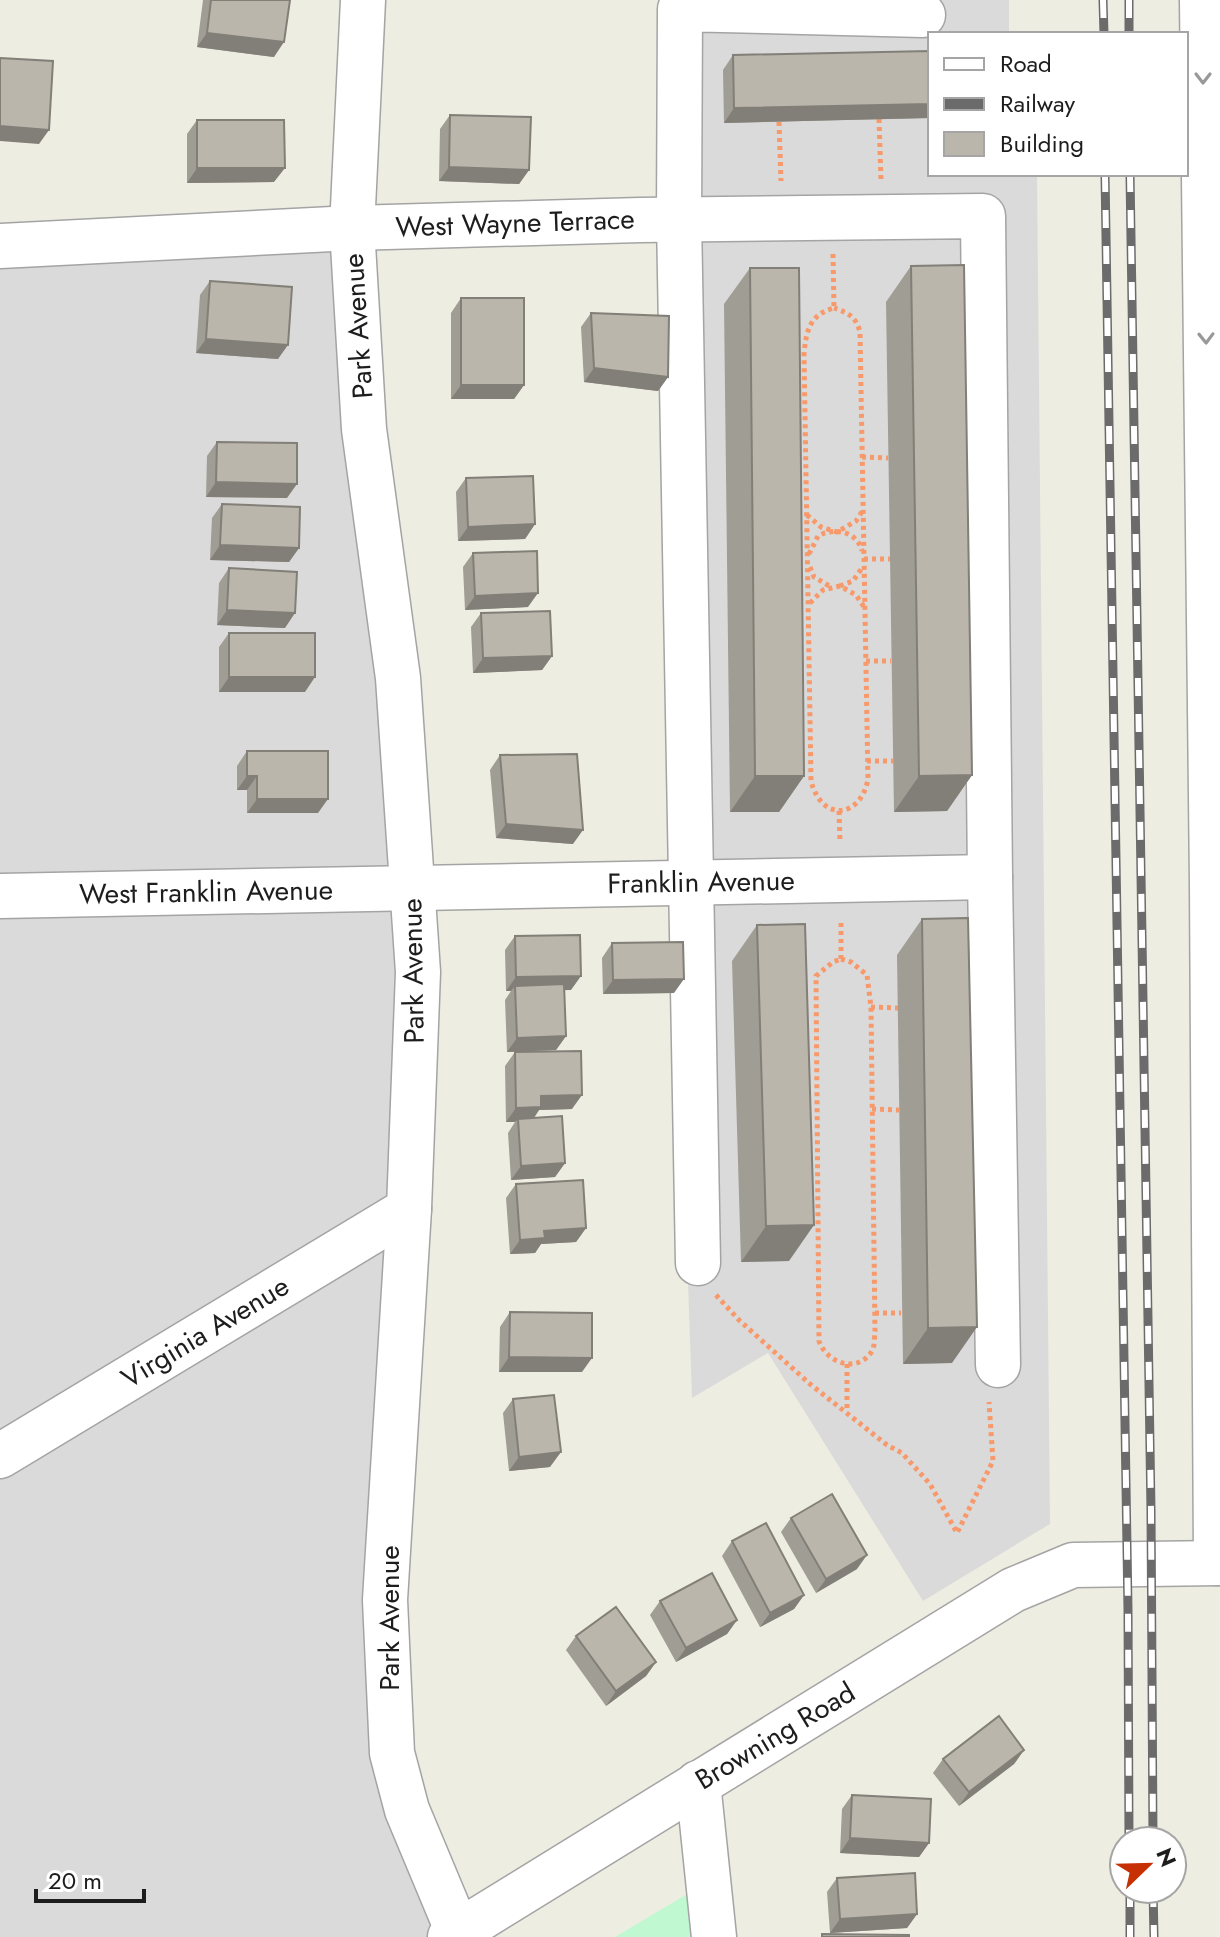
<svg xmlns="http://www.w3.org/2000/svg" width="1220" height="1937" font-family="Jost,sans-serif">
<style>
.residential{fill:#dbdada}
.park{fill:#bff8d1}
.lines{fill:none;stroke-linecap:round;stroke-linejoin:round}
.minor-casing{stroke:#a4a4a4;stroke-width:47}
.path{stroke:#f7996a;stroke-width:5;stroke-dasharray:4 4;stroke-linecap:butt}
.minor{stroke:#fff;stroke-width:44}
.rail-casing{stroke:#6b6b6b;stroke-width:9}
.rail{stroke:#fff;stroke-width:6;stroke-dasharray:18;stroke-linecap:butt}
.wall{fill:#a09d94}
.shaded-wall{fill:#827f78}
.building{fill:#bab6ac;stroke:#827f78;stroke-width:2}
.oneway{stroke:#999}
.labels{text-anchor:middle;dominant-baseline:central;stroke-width:8;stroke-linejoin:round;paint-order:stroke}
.street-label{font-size:28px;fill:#1d1d1d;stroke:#fff}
</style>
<rect width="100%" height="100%" fill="#eeede2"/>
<!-- residential -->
<g class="residential">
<path d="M664 0H1009V34H930V174H1037L1050 1524 923 1601 768 1353 692 1398 680 1052Z"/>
<path d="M352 228 412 887 385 1600 450 1937H0V246Z"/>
</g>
<!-- park -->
<path class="park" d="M716 1877 717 1937H615Z"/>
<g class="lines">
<defs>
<g id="minor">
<path d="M363 0 352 228 364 429 398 678 418 972 409 1209 385 1600 392 1753 407 1810 458 1932"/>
<path d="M1202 0 1212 885 1216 1563"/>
<path d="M0 246 352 228 640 220 983 216 990 877 998 1365"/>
<path d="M0 896 990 877"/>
<path d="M698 1263 679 219 680 9 923 15"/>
<path d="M0 1456 409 1209"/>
<path d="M698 1783 714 1937"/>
<path d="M450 1937 1013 1590 1073 1565 1220 1563"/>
</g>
</defs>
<!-- minor casing -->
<use href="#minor" class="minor-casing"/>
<!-- path -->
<g class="path">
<path d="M879 119 881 180"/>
<path d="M779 122 781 181"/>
<path d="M833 254 834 308C810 314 806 331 804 354L811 781C822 823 861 818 868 779L860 332C856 317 849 313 834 308"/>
<path d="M862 457 888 458"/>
<path d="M807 515 821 527 837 532 856 521 863 510"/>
<path d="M809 554 818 536C834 527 857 531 862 551"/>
<path d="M864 559H890"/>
<path d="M810 567 814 577 831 587"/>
<path d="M840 586 853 581 862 568"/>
<path d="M810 603 823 590 840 586 856 595 864 607"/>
<path d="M866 661H891"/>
<path d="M867 761H893"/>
<path d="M839 811 840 842"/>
<path d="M841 959 851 962 867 975 871 1007 875 1331C874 1337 875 1346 872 1351 857 1375 826 1362 819 1341L816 976 833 962Z"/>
<path d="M841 959V920"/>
<path d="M871 1007 898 1008"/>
<path d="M872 1109 899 1110"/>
<path d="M716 1295 739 1320 810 1384 887 1445 902 1453 930 1484 957 1533 993 1461 989 1402"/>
<path d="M875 1313H901"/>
<path d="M847 1364V1410"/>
</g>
<!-- minor -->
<use href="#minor" class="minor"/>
<defs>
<g id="rail">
<path d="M1103 0 1104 34"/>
<path d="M1129 0V34"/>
<path d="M1105 174 1128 1610 1129 1841"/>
<path d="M1130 174 1151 1511 1153 1841"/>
<path d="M1130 1889V1937"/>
<path d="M1153 1889 1154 1937"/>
</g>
</defs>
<!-- rail casing -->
<use href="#rail" class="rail-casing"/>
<!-- rail -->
<use href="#rail" class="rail"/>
</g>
<!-- wall -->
<g class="wall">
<path d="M203 0H290L274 57 197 47Z"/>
<path d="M930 51V117L929 118 724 123 723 70 733 55Z"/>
<path d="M450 115 529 170 519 184 439 181 440 129Z"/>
<path d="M197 120 274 182 187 183V134Z"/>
<path d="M911 266 972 775 947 811 894 812 886 302Z"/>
<path d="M750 268 804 776 779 812H730L724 304Z"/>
<path d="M210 281 278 359 196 353 200 295Z"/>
<path d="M461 298 524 385 514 399H451V313Z"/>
<path d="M591 313 668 377 658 391 584 382 581 327Z"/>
<path d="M217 442 287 498 206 497 207 456Z"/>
<path d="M466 478 535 524 525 539 458 541 456 492Z"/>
<path d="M222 504 299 548 289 562 210 560 212 518Z"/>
<path d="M473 553 528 607 465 610 463 567Z"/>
<path d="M229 568 285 628 217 625 219 583Z"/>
<path d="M481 613 552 656 542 670 473 673 471 627Z"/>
<path d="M229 633 305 692H219V647Z"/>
<path d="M247 751 318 813H247V790H237V766Z"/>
<path d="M500 755 573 844 496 838 490 770Z"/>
<path d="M922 919 952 1363 903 1364 897 955Z"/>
<path d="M757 925 789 1261 741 1262 732 961Z"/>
<path d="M515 936 571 990H564L566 1036 556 1050 507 1052 505 1000 511 991H506L505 950Z"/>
<path d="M612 943 674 993 603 994 602 958Z"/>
<path d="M515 1052 572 1109 539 1110 534 1118 565 1163 555 1177 511 1180 508 1133 515 1122H506L505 1066Z"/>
<path d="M516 1184 586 1228 576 1242 541 1244 535 1253 510 1254 506 1198Z"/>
<path d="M510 1312 582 1372H499L500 1327Z"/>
<path d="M513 1399 550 1467 509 1471 503 1413Z"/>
<path d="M791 1518 857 1569 816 1593 781 1532Z"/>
<path d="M732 1541 804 1595 794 1609 760 1627 722 1556Z"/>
<path d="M660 1601 737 1620 727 1634 676 1662 650 1615Z"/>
<path d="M576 1636 656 1662 646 1676 606 1706 566 1650Z"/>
<path d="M1024 1750 1014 1764 959 1806 933 1773 943 1759Z"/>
<path d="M852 1795 929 1843 919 1857 840 1853 842 1809Z"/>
<path d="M837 1878 917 1914 907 1928 830 1933 827 1892Z"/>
</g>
<!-- shaded-wall -->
<g class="shaded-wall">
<path d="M207 33 284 42 274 57 197 47Z"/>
<path d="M930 104V117L929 118 724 123 734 108Z"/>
<path d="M0 126 49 130 39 144 0 141Z"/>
<path d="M449 167 529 170 519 184 439 181Z"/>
<path d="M197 168H285L274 182 187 183Z"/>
<path d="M206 339 288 345 278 359 196 353Z"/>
<path d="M594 368 668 377 658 391 584 382Z"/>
<path d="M461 385H524L514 399H451Z"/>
<path d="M216 482 297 484 287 498 206 497Z"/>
<path d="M535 524 525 539 458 541 468 527Z"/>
<path d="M220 545 299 548 289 562 210 560Z"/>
<path d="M538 593 528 607 465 610 475 596Z"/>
<path d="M227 610 295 613 285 628 217 625Z"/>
<path d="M552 656 542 670 473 673 483 658Z"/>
<path d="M229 677H315L305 692H219Z"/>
<path d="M972 775 947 811 894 812 919 776Z"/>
<path d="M247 776H257L247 790H237Z"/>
<path d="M755 776H804L779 812H730Z"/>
<path d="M257 799H328L318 813H247Z"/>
<path d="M506 824 583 830 573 844 496 838Z"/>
<path d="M581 976 571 990 515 991V986L511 991H506L516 977Z"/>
<path d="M684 979 674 993 603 994 613 980Z"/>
<path d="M566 1036 556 1050 507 1052 517 1038Z"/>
<path d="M582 1095 572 1109 539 1110 531 1122 518 1119 515 1122H506L516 1108 541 1096Z"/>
<path d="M565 1163 555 1177 511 1180 521 1166Z"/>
<path d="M814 1225 789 1261 741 1262 766 1226Z"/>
<path d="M586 1228 576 1242 541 1244 535 1253 510 1254 520 1240 544 1231Z"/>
<path d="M977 1327 952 1363 903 1364 928 1328Z"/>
<path d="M509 1357 592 1358 582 1372H499Z"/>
<path d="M561 1452 550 1467 509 1471 519 1457Z"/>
<path d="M867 1555 857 1569 816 1593 826 1579Z"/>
<path d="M804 1595 794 1609 760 1627 770 1613Z"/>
<path d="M737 1620 727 1634 676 1662 686 1648Z"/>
<path d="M656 1662 646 1676 606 1706 616 1691Z"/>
<path d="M1024 1750 1014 1764 959 1806 969 1792Z"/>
<path d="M850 1838 929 1843 919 1857 840 1853Z"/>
<path d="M917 1914 907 1928 830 1933 840 1919Z"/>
</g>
<!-- building -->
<g class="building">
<path d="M211 0H290L284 42 207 33Z"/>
<path d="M930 51V104L734 108 733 55Z"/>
<path d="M0 58 53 61 49 130 0 126Z"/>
<path d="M450 115 531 117 529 170 449 167Z"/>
<path d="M197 120H284L285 168H197Z"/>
<path d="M964 265 972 775 919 776 911 266Z"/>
<path d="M750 268H799L804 776H755Z"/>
<path d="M210 281 292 287 288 345 206 339Z"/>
<rect x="461" y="298" width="63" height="87"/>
<path d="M591 313 669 316 668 377 594 368Z"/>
<path d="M217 442 297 443V484L216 482Z"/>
<path d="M533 476 535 524 468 527 466 478Z"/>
<path d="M222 504 300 507 299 548 220 545Z"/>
<path d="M537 551 538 593 475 596 473 553Z"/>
<path d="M229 568 297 572 295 613 227 610Z"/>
<path d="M550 611 552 656 483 658 481 613Z"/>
<rect x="229" y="633" width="86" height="44"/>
<path d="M247 751H328V799H257V776H247Z"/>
<path d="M577 754 583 830 506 824 500 755Z"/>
<path d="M968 918 977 1327 928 1328 922 919Z"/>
<path d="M805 924 814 1225 766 1226 757 925Z"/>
<path d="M580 935 581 976 516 977 515 936Z"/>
<path d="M683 942 684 979 613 980 612 943Z"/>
<path d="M564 984 566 1036 517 1038 515 986Z"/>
<path d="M581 1051 582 1095 541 1096V1107L516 1108 515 1052Z"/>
<path d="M562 1116 565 1163 521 1166 518 1119Z"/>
<path d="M583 1180 586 1228 544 1231 545 1238 520 1240 516 1184Z"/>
<path d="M510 1312 592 1313V1358L509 1357Z"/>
<path d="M554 1395 561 1452 519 1457 513 1399Z"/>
<path d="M832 1494 867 1555 826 1579 791 1518Z"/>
<path d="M766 1523 804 1595 770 1613 732 1541Z"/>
<path d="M712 1573 737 1620 686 1648 660 1601Z"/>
<path d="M616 1607 656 1662 616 1691 576 1636Z"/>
<path d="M999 1716 1024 1750 969 1792 943 1759Z"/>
<path d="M852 1795 931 1799 929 1843 850 1838Z"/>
<path d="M915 1873 917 1914 840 1919 837 1878Z"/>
<path d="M822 1934 909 1935V1937H822Z"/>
</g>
<!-- one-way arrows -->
<defs><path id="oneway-chevron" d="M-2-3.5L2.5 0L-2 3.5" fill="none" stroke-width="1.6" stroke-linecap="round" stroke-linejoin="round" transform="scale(2)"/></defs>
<g class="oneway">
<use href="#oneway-chevron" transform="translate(1203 78) rotate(90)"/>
<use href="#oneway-chevron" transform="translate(1206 338) rotate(89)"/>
</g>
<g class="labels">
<!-- street labels -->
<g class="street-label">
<text transform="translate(515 223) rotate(-2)">West Wayne Terrace</text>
<text transform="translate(358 326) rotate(-94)">Park Avenue</text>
<text transform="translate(701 882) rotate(-1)">Franklin Avenue</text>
<text transform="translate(206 892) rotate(-1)">West Franklin Avenue</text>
<text transform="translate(413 971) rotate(-91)">Park Avenue</text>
<text transform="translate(205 1332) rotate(-31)">Virginia Avenue</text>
<text transform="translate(389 1618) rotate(-90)">Park Avenue</text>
<text transform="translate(775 1736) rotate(-31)">Browning Road</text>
</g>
</g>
<!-- legend -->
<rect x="928" y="32" width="260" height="144" fill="#ffffff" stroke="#a5a5a5" stroke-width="2"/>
<rect x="944" y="58" width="40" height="12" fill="#ffffff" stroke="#a5a5a5" stroke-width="2"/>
<text x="1000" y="72" font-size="24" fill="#1d1d1d">Road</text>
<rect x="944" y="98" width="40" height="12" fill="#6b6b6b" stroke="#a5a5a5" stroke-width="2"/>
<text x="1000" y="112" font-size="24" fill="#1d1d1d">Railway</text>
<rect x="944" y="132" width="40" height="24" fill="#bab6ac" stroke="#a5a5a5" stroke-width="2"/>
<text x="1000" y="152" font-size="24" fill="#1d1d1d">Building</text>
<!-- north arrow -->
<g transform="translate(1148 1865) rotate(67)"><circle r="38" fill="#ffffff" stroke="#a5a5a5" stroke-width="2"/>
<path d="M0-6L14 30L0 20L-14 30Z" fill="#c63003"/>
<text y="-12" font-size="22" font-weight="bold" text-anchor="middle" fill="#1d1d1d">N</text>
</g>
<!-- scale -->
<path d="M36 1889v12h108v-12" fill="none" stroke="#1d1d1d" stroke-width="4"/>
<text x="48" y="1889" font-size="24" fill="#1d1d1d" stroke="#ffffff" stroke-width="6" paint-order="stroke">20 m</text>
</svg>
